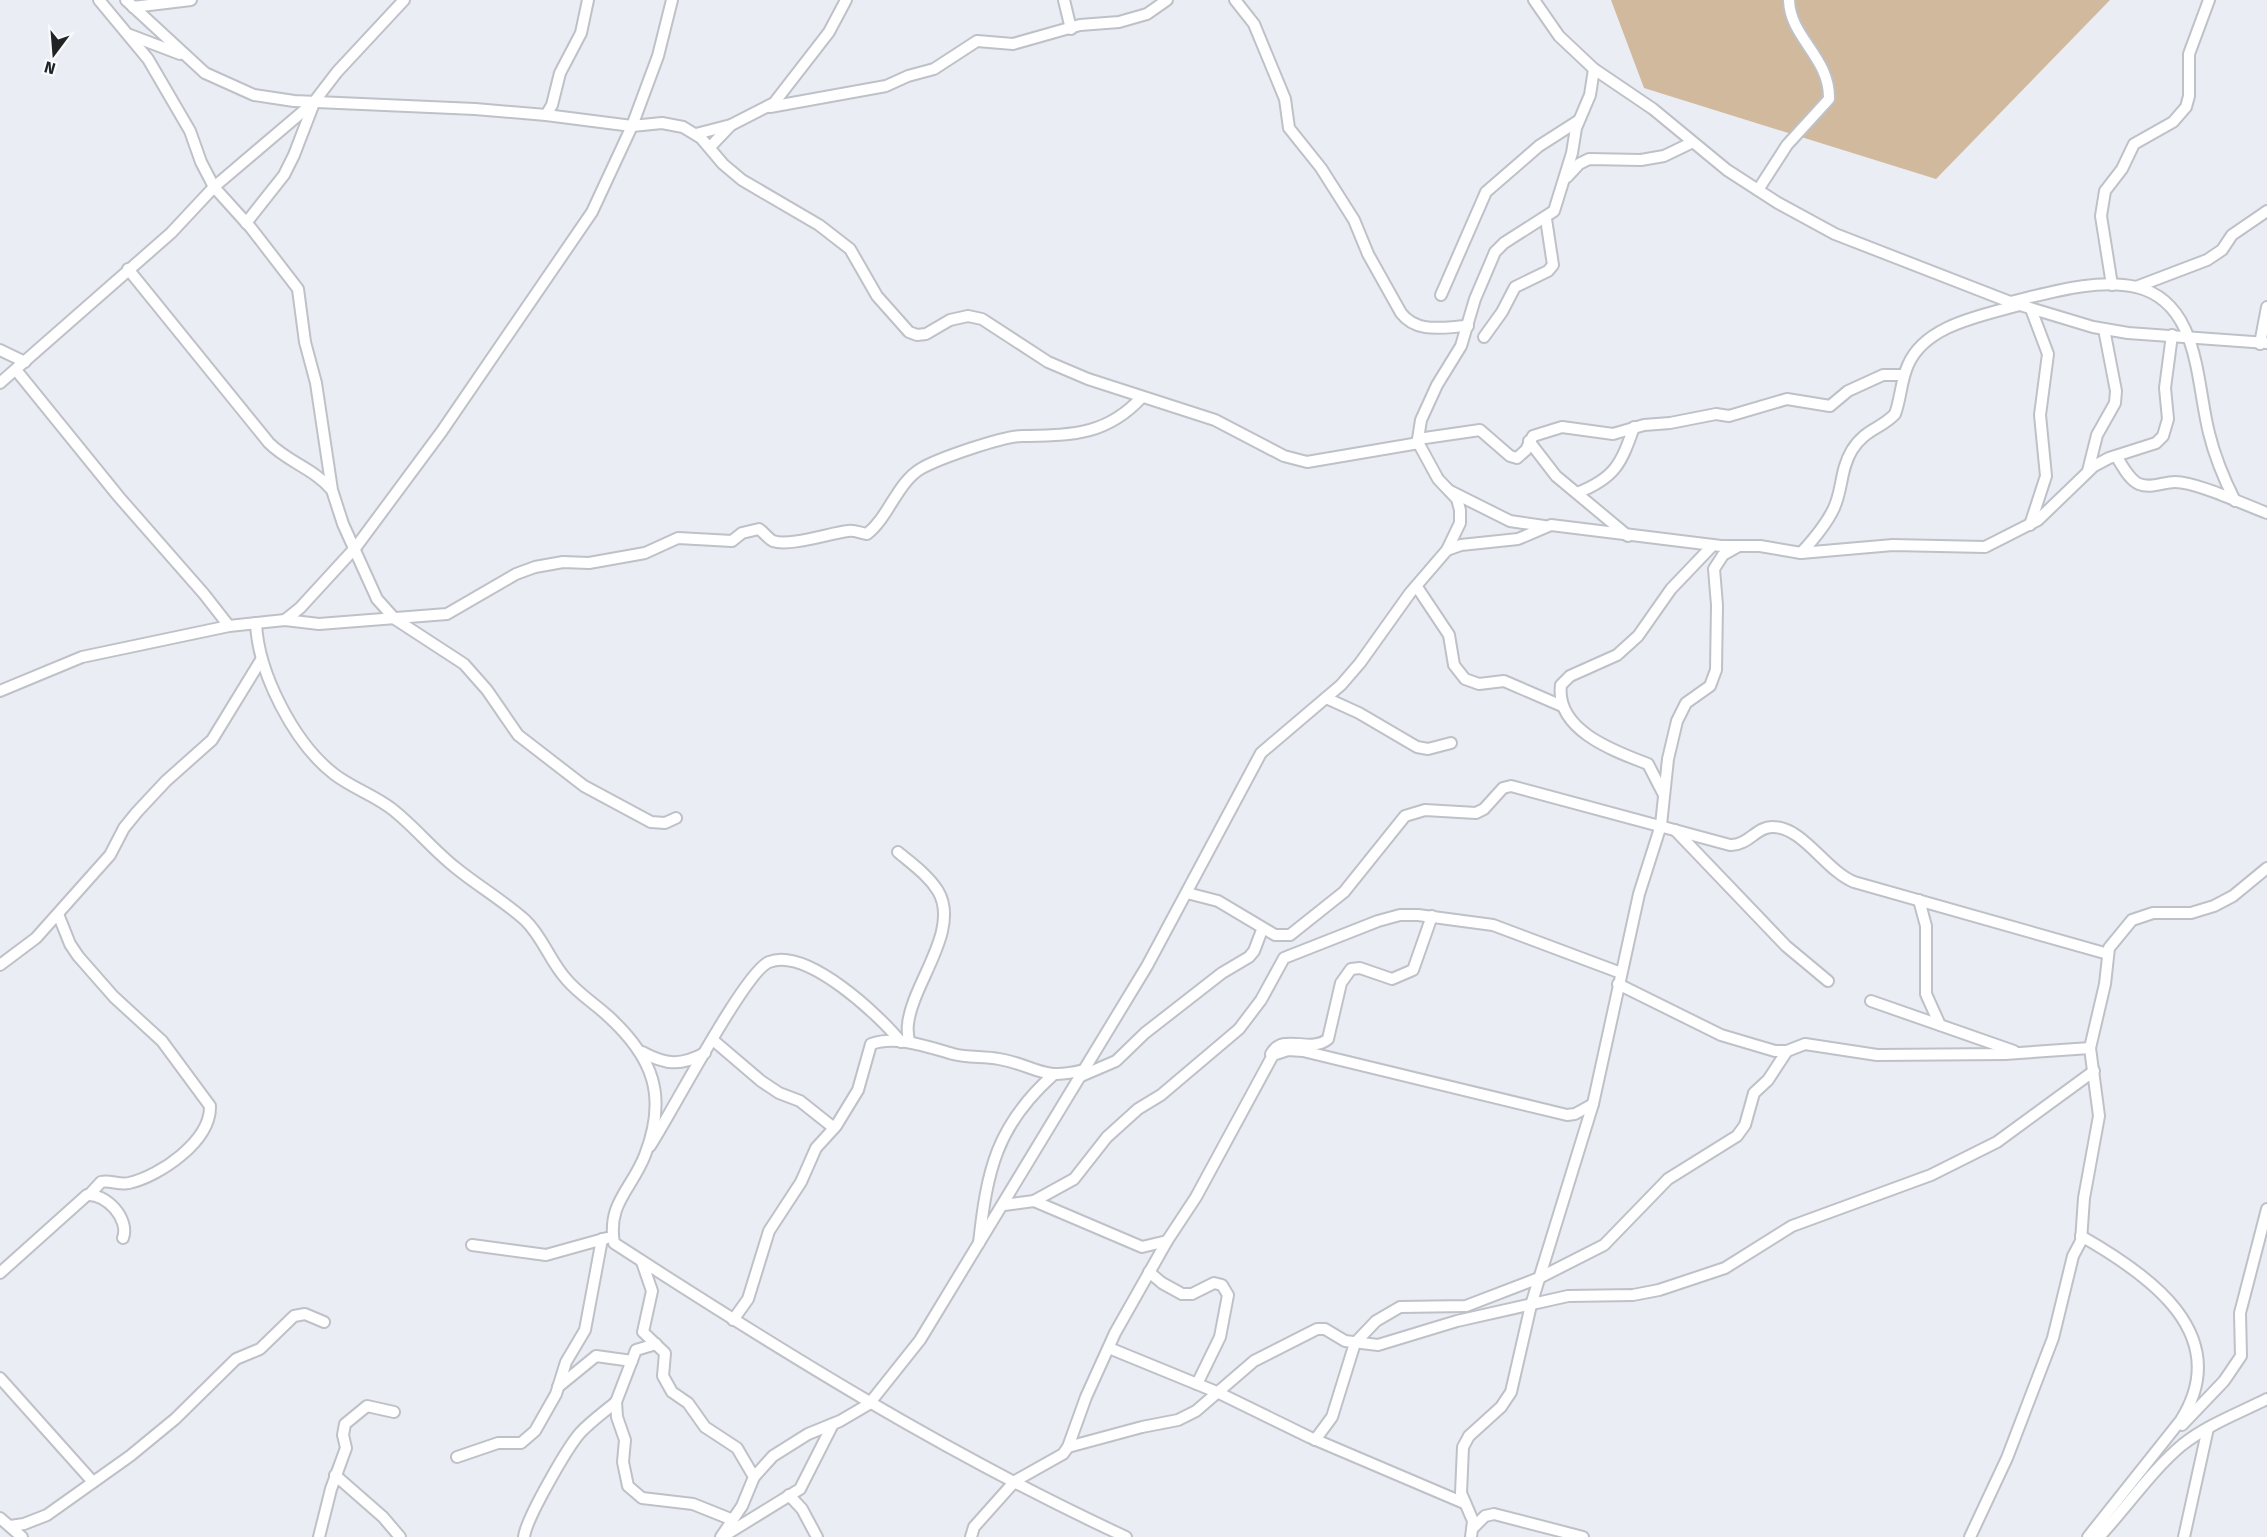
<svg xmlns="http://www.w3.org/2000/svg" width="2267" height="1537" font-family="'Fira Sans',sans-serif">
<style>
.green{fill:#d1b99e}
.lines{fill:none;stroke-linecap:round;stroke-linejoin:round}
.minor-casing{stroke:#bec1c7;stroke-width:14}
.minor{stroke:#fff;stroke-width:10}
</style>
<rect width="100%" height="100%" fill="#eaedf3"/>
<!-- green -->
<path class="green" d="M1611 0H2110L1936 179 1644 88Z"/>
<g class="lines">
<defs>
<g id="minor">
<path d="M99 0 148 59 190 131 201 162 214 187 251 228 298 289 305 342 316 383 332 490 343 524 377 599 395 619 464 664 487 690 518 735 584 786 651 822 665 823 676 818"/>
<path d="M126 0 205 73 254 95 294 101 475 109 546 115 632 126 662 123 683 127 701 138 723 164 742 180 819 225 850 249 877 296 909 332 917 335 926 334 950 320 968 316 982 319 1048 362 1088 379 1215 420 1284 456 1307 462 1419 443"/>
<path d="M1064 0 1071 29"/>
<path d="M1235 0 1254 24 1285 99 1289 128 1321 168 1354 220 1368 254 1401 313C1417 334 1444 327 1468 326"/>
<path d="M1534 0 1559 36 1594 69 1653 109 1727 170 1778 203 1835 234 2010 302 2093 327 2128 333 2267 343"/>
<path d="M133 7 191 0"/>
<path d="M130 35 180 54"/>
<path d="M770 107 886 86 908 76 934 69 977 41 1013 44 1080 25 1119 22 1147 14 1167 0"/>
<path d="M546 115 552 105 560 73 581 33 588 0"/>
<path d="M696 134 731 125 774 103 829 32 846 0"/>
<path d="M710 147 731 125"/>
<path d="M1567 177 1579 164 1589 159 1641 160 1664 156 1691 143"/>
<path d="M1758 190 1787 145 1829 99C1830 57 1790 38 1789 0"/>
<path d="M246 223 284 175 294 155 314 103"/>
<path d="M128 269 269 443C288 462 314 469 331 489"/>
<path d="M2112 285 2101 216 2105 191 2122 169 2134 144 2173 122 2186 107 2189 96V54L2209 0"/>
<path d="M2136 287 2207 260 2222 250 2232 235 2267 211"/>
<path d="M1441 295 1486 192 1539 146 1578 121"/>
<path d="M2010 302C2049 293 2096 278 2136 287 2200 302 2196 383 2209 433 2215 458 2224 479 2235 501"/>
<path d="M1484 337 1502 312 1515 287 1548 271 1553 265 1546 219"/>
<path d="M2260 344 2267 307"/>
<path d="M0 350 25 362"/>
<path d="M16 370 119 497 204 594 229 626"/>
<path d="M0 383 171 233 214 187 314 102 337 72 404 0"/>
<path d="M1418 439 1480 430 1510 456 1517 458 1526 450 1533 436 1562 427 1613 434 1644 425 1670 423 1716 414 1729 416 1787 399 1830 406 1848 391 1883 375H1904"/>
<path d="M1529 441 1556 476 1628 536"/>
<path d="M2116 456C2122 465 2129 480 2139 484 2151 489 2163 482 2175 482 2197 482 2245 505 2267 513"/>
<path d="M2088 471 2097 435 2115 403 2116 391 2104 329"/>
<path d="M1450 491 1510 521 1544 526"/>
<path d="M1577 493C1615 478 1621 464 1634 427"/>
<path d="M2030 525 2046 476 2040 415 2048 354 2031 309"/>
<path d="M1447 550 1461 545 1518 539 1551 525 1721 546H1760L1801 553 1893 545 1985 547 2038 520 2094 466 2109 458 2156 443 2163 436 2168 419 2165 388 2172 335"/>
<path d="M1801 553C1814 539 1826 525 1834 508 1843 488 1840 470 1852 450 1865 429 1881 429 1895 414 1901 398 1901 380 1908 365 1925 325 1981 316 2019 305"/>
<path d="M1417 587 1449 635 1454 665 1465 679 1479 684 1504 681 1562 706"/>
<path d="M285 620 300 608 356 547 442 431 592 212 632 126 658 56 672 0"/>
<path d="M256 623C258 673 294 743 334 774 352 788 374 795 392 809 415 827 433 850 456 868 478 886 504 901 525 920 543 937 550 962 567 980 579 994 595 1004 608 1016 653 1057 668 1096 645 1155 632 1189 607 1203 614 1243 781 1351 946 1454 1126 1537"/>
<path d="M0 691 82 657 229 626 285 620 319 624 447 614 516 574 535 567 563 562 589 563 645 553 678 538 732 541 742 533 759 529C764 532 767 538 773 541 789 547 830 533 848 531 855 530 860 533 867 534 889 517 897 482 922 468 940 458 1003 436 1022 436 1071 435 1106 436 1142 397"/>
<path d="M1326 698 1359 713 1417 747 1428 749 1451 743"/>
<path d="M1664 795 1648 764C1614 751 1555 730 1561 685L1570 676 1617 655 1638 636 1671 589 1713 545"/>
<path d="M1675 830 1786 946 1828 981"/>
<path d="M898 852C912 864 928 875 938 891 961 930 912 984 908 1024 907 1030 908 1036 909 1042"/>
<path d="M1187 893 1218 901 1275 935H1290L1344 892 1405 816 1425 810 1476 813 1484 809 1503 788 1511 786 1730 845C1748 846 1757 826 1773 827 1803 827 1826 871 1854 882L2108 954"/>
<path d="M1919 900 1926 926V994L1940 1025"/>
<path d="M58 914 70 944 78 956 114 997 162 1041 210 1106C211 1141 160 1176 129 1183 119 1185 110 1180 101 1182L89 1195"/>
<path d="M0 965 36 938 110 855 124 828 137 812 166 781 212 740 261 660"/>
<path d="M1618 984 1721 1035 1775 1051H1787L1805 1044 1877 1055 2005 1054 2090 1048"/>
<path d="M1871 1001 2014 1051"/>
<path d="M713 1040 761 1081 779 1093 800 1101 834 1128"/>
<path d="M642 1052C666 1065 681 1066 705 1053"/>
<path d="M1271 1054C1283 1032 1310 1054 1328 1039L1341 983 1351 969 1360 968 1392 979 1413 970 1432 916"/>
<path d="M1081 1076 1116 1061 1145 1033 1222 973 1249 957 1254 951 1262 930"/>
<path d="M650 1146C670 1116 745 971 769 962 807 947 879 1015 901 1042"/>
<path d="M1034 1201 1142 1247 1167 1241"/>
<path d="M1004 1205 1034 1201 1074 1179 1107 1137 1138 1109 1161 1095 1239 1029 1261 1000 1284 958 1378 921 1400 915H1418L1493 925 1621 973"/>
<path d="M2081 1236C2148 1274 2235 1334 2181 1420L2088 1537"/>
<path d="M979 1243C987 1171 996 1126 1053 1075"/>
<path d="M472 1245 546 1255 607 1238"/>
<path d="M642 1262 652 1291 643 1332 665 1353 663 1376 672 1392 688 1403 705 1427 737 1448 754 1477"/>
<path d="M1149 1272 1162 1283 1182 1294H1192L1214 1283 1222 1285 1228 1295 1220 1337 1197 1384"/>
<path d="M0 1273 87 1195C106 1193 130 1219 123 1238"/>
<path d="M733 1320 748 1299 769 1231 801 1182 816 1148 836 1126 858 1090 871 1044C897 1035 928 1047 953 1054 968 1058 984 1056 999 1059 1038 1066 1040 1081 1084 1070"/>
<path d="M656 1344 636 1350 616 1402 617 1417 625 1440 623 1462 628 1486 642 1498 693 1504 733 1520"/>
<path d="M1109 1348 1219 1393 1309 1437 1464 1503"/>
<path d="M0 1378 93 1482"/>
<path d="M558 1387 596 1356 632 1361"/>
<path d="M2182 1425 2224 1381 2241 1356 2240 1313 2267 1209"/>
<path d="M1315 1440 1332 1417 1355 1343 1376 1321 1400 1307 1466 1306 1539 1278 1604 1245 1668 1179 1737 1136 1745 1125 1754 1093 1768 1080 1787 1051"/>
<path d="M1068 1447 1142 1427 1178 1420 1196 1411 1254 1361 1317 1329H1325L1345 1341 1378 1345 1457 1321 1568 1296 1633 1295 1659 1290 1725 1268 1792 1226 1931 1175 1997 1142 2094 1071"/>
<path d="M457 1457 498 1443H521L535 1431 556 1394 566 1362 585 1330 602 1239"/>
<path d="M335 1475 383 1517 400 1537"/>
<path d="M789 1495 802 1509 817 1537"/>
<path d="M0 1518 22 1537"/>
<path d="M10 1526 24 1524 47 1515 130 1456 175 1419 236 1359 260 1349 294 1316 305 1314 324 1322"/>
<path d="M1473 1528 1485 1516 1494 1514 1583 1537"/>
<path d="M727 1534 800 1489 833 1424"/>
<path d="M319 1537 331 1489 346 1448 343 1435 345 1424 367 1406 394 1412"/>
<path d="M524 1537C526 1519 567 1448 580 1433 590 1422 604 1412 616 1402"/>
<path d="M721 1537 742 1506 754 1477 773 1456 808 1434 840 1421 869 1404 920 1340 1147 966 1261 753 1341 685 1360 663 1410 593 1447 550 1460 523V510L1457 499 1438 479 1420 446 1418 439 1421 420 1437 385 1461 346 1475 299 1495 252 1504 243 1554 211 1572 153 1576 128 1590 95 1594 69"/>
<path d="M971 1537 974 1527 1015 1481 1063 1454 1068 1447 1086 1397 1115 1333 1167 1241 1196 1197 1273 1055 1288 1050 1303 1051 1567 1115 1575 1114 1593 1104"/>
<path d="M1471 1537 1473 1521 1461 1493 1463 1447 1469 1436 1501 1407 1511 1392 1531 1305 1593 1104 1639 894 1661 825 1668 759 1677 721 1686 703 1710 686 1716 670 1717 605 1714 569 1723 555 1739 546"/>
<path d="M1970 1537 2007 1458 2053 1338 2073 1256 2081 1241 2084 1198 2099 1116 2090 1048 2105 984 2109 948 2132 920 2153 913H2191L2214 906 2233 896 2267 868"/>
<path d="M2099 1537C2127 1507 2151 1471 2182 1445 2207 1425 2239 1413 2267 1399"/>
<path d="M2184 1537 2208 1428"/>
</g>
</defs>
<!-- minor casing -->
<use href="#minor" class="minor-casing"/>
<!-- minor -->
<use href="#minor" class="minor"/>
</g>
<!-- north arrow -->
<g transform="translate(54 54) rotate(196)" stroke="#f8fafe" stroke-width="4.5" paint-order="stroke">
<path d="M0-4.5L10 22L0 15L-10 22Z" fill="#222325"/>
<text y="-9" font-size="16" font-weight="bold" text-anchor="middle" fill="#222325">N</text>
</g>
</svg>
